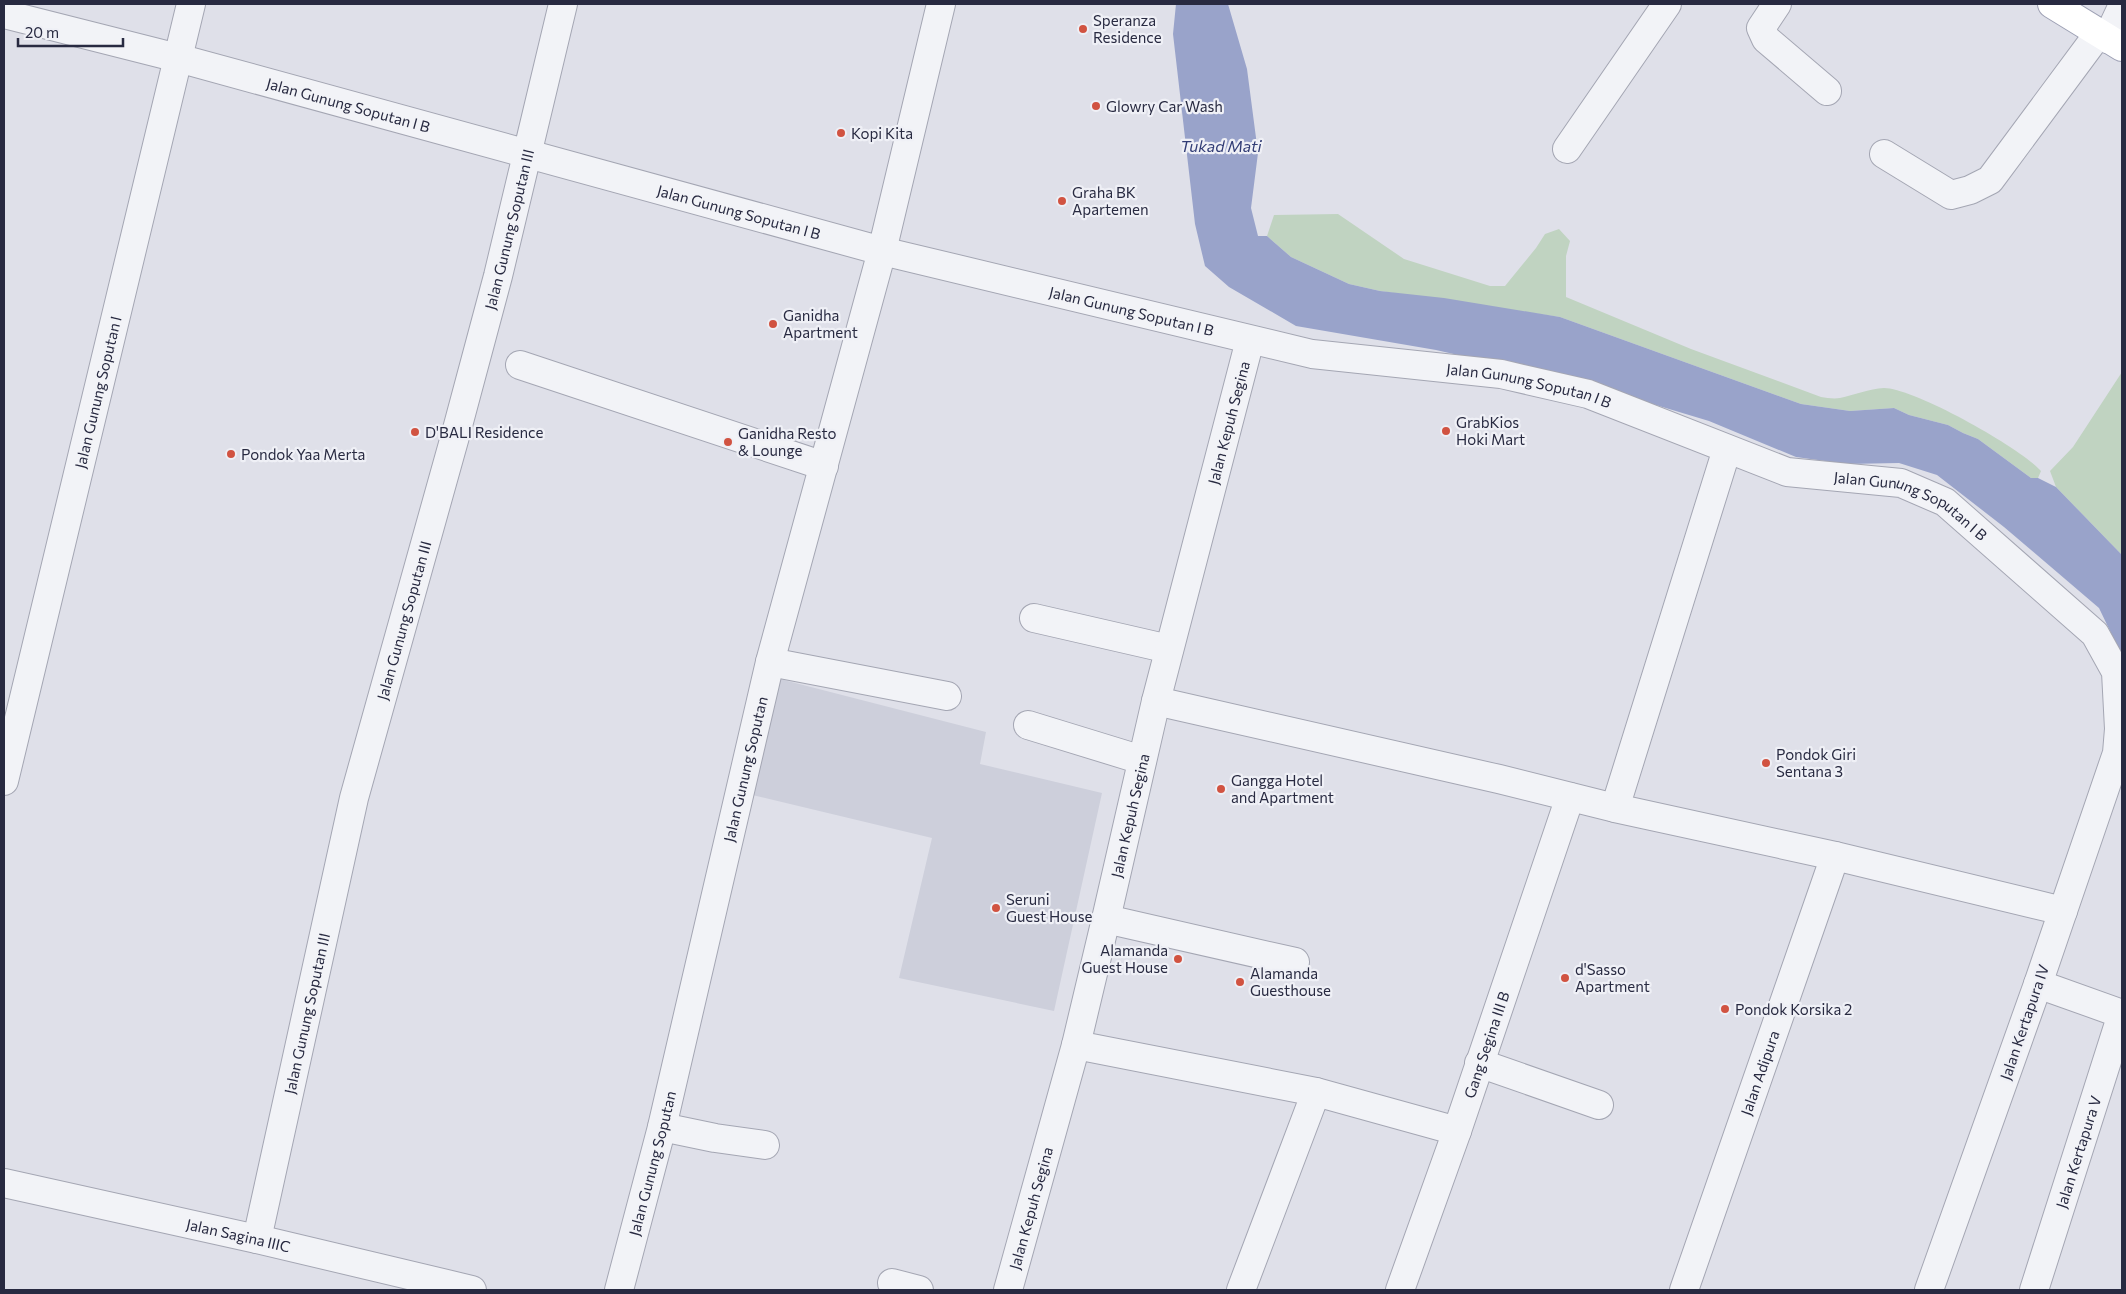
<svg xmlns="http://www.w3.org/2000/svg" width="2126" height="1294" font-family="Commissioner,sans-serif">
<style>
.built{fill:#cdcfdb}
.green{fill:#c0d3c1}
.water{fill:#99a3ca}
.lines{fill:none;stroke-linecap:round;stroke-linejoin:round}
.minor-casing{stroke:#a4a6b3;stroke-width:30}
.major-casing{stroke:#9ea1b5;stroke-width:30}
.minor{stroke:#f2f3f7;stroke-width:28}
.major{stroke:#fff;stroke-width:28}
.poi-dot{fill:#d15341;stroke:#eff0f6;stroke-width:2}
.labels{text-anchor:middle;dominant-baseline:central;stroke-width:4.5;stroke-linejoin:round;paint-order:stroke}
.poi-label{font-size:15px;fill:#282a41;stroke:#eff0f6;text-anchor:start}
.street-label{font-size:15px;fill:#282a41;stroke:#eff0f6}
.water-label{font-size:16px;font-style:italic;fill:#313c75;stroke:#eff0f6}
</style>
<rect width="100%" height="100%" fill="#dfe0e9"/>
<!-- built -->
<path class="built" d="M772 677 986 732 980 764 1102 793 1054 1011 899 978 932 838 748 794Z"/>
<!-- green -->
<g class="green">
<path d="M1338 214 1404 259 1490 286H1505L1536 248 1545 234 1559 229 1570 241 1566 256V297L1691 349 1821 397C1827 398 1834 399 1840 398 1854 395 1869 389 1884 388 1914 388 2021 448 2041 471L2038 478H2031L1978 439 1963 433 1948 425 1909 415 1894 408 1850 411 1801 404 1560 317 1380 291 1349 284 1291 257 1267 236 1274 215Z"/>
<path d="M2122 372V555L2056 487 2050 471 2073 447Z"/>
</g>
<!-- water -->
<path class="water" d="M1176 4H1228L1247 69 1258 153 1251 208 1258 236H1267L1291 257 1349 284 1380 291 1444 298 1560 317 1801 404 1850 411 1894 408 1909 415 1948 425 1963 433 1978 439 2031 478H2038L2056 487 2122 555V656L2099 608 2004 527 1937 475 1899 463 1847 464 1796 457 1709 421 1586 384 1436 350 1296 326 1229 287 1205 266 1195 224 1173 34Z"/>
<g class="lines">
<defs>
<g id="minor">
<path d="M1777 4 1761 28 1766 39 1827 91"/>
<path id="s1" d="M4 14 178 58 882 251 1312 354 1501 374 1588 394 1787 472 1901 483 1945 502 2095 634 2116 672 2119 729 2117 753 2038 984 1929 1290"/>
<path d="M2107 39 2122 7"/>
<path d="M1567 149 1667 4"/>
<path d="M1884 154 1951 195 1970 190 1990 180 2099 33"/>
<path d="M520 365 824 466"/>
<path d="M1034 618 1169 649"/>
<path d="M770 662 947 696"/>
<path d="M1156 701 1499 779 1615 808 1835 856 2063 911"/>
<path d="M1028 725 1142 760"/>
<path id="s2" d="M4 781 191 4"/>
<path d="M1615 808 1727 449"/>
<path d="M1106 919 1295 962"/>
<path d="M2038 984 2122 1014"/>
<path d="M1076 1045 1316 1092 1457 1131"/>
<path d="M1479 1063 1599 1105"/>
<path d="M662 1127 715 1138 765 1145"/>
<path id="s3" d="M4 1183 257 1239 472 1290"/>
<path id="s4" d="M257 1239 354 798 456 433 498 276 563 4"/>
<path d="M892 1283 919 1290"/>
<path id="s5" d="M619 1290 662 1127 770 662 882 251 941 4"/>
<path id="s6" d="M1008 1290 1076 1045 1106 919 1156 701 1250 340"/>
<path d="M1241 1290 1316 1092"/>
<path id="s7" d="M1400 1290 1457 1131 1570 797"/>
<path id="s8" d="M1684 1290 1835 856"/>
<path id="s9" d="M2034 1290 2122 1014"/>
</g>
<path id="major" d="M2052 4 2122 47"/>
</defs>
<!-- minor casing -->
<use href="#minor" class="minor-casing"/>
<!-- major casing -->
<use href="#major" class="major-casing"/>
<!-- minor -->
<use href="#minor" class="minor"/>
<!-- major -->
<use href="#major" class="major"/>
</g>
<!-- markers -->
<g class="poi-dot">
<circle cx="1083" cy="29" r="5"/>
<circle cx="1096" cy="106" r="5"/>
<circle cx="841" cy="133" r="5"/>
<circle cx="1062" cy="201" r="5"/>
<circle cx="773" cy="324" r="5"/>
<circle cx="1446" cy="431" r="5"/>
<circle cx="415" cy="432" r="5"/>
<circle cx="728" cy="442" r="5"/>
<circle cx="231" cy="454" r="5"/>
<circle cx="1766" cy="763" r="5"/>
<circle cx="1221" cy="789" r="5"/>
<circle cx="996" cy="908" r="5"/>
<circle cx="1178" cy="959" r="5"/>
<circle cx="1565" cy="978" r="5"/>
<circle cx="1240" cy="982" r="5"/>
<circle cx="1725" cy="1009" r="5"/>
</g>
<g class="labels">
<!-- poi labels -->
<g class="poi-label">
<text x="1093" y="20">Speranza<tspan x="1093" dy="17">Residence</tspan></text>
<text x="1106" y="106">Glowry Car Wash</text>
<text x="851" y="133">Kopi Kita</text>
<text x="1072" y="192">Graha BK<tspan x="1072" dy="17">Apartemen</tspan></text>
<text x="783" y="315">Ganidha<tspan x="783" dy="17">Apartment</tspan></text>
<text x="1456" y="422">GrabKios<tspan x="1456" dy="17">Hoki Mart</tspan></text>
<text x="425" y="432">D'BALI Residence</text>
<text x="738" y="433">Ganidha Resto<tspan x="738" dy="17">&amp; Lounge</tspan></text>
<text x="241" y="454">Pondok Yaa Merta</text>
<text x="1776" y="754">Pondok Giri<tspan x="1776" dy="17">Sentana 3</tspan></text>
<text x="1231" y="780">Gangga Hotel<tspan x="1231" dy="17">and Apartment</tspan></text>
<text x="1006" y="899">Seruni<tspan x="1006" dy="17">Guest House</tspan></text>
<text x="1168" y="950" text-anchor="end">Alamanda<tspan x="1168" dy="17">Guest House</tspan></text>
<text x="1575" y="969">d'Sasso<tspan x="1575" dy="17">Apartment</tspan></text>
<text x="1250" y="973">Alamanda<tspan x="1250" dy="17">Guesthouse</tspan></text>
<text x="1735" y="1009">Pondok Korsika 2</text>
</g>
<!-- street labels -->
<g class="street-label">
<text stroke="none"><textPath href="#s1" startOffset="356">Jalan Gunung Soputan I B</textPath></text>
<text stroke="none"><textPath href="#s1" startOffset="761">Jalan Gunung Soputan I B</textPath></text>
<text stroke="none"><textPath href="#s4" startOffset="1041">Jalan Gunung Soputan III</textPath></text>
<text stroke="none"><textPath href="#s1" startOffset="1166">Jalan Gunung Soputan I B</textPath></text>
<text stroke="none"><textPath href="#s1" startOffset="1571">Jalan Gunung Soputan I B</textPath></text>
<text stroke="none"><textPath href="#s2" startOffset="400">Jalan Gunung Soputan I</textPath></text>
<text stroke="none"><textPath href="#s6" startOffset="895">Jalan Kepuh Segina</textPath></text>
<text stroke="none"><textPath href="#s1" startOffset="1976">Jalan Gunung Soputan I B</textPath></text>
<text stroke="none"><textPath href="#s4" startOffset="636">Jalan Gunung Soputan III</textPath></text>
<text stroke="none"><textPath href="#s5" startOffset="536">Jalan Gunung Soputan</textPath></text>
<text stroke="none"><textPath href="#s6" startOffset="490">Jalan Kepuh Segina</textPath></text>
<text stroke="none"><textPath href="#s4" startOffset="231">Jalan Gunung Soputan III</textPath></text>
<text transform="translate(2024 1022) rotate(-71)">Jalan Kertapura IV</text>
<text stroke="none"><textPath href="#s7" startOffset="260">Gang Segina III B</textPath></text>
<text stroke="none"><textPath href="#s8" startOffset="230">Jalan Adipura</textPath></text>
<text stroke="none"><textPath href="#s9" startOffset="145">Jalan Kertapura V</textPath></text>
<text stroke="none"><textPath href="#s5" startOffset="131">Jalan Gunung Soputan</textPath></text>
<text stroke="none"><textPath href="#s6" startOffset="85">Jalan Kepuh Segina</textPath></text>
<text stroke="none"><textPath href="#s3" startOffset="240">Jalan Sagina IIIC</textPath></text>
</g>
<!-- water labels -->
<g class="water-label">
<text x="1221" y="145">Tukad Mati</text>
</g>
</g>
<!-- border -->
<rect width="2126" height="1294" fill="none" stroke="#282a41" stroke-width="10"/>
<!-- scale -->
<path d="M18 38v8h105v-8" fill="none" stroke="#282a41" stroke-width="2.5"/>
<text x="25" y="38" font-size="15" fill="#282a41" stroke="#eff0f6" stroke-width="4" paint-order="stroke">20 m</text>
</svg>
